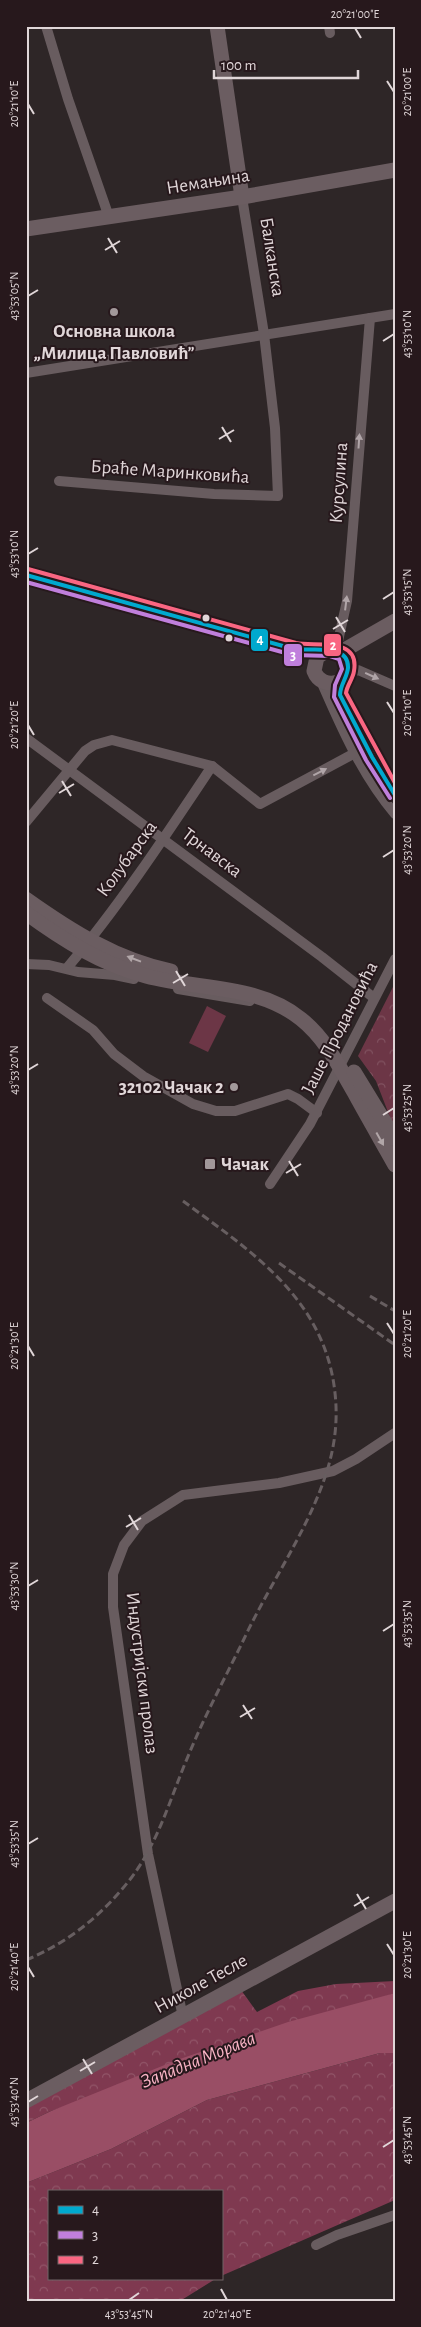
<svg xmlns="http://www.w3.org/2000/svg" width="421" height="2327" font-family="'Alegreya Sans',sans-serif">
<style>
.forest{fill:url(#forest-crowns)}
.park{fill:url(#park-crowns)}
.pitch{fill:#6c3646}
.water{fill:#994e65}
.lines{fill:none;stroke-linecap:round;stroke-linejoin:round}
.street{stroke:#685c5f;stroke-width:10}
.secondary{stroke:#6b5d61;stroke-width:15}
.rail{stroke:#675e60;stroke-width:3;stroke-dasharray:8 4;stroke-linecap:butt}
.bus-1-casing{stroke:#27181c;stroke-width:8}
.bus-2-casing{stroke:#27181c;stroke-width:8}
.bus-3-casing{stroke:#27181c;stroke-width:8}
.bus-1{stroke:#00a9ce;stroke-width:4}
.bus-2{stroke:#c07fdc;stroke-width:4}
.bus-3{stroke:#fa6682;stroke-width:4}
.oneway{fill:#b0a5a8}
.oneway2{fill:#b1a6a8}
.ticks{fill:none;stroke:#e0d6d8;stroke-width:2}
.poi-dot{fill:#a2989a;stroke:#27181c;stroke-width:2}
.bus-dot{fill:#e0d6d8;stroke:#27181c;stroke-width:2}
.labels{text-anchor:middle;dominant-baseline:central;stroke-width:4;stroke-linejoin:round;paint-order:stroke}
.street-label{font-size:19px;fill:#e0d6d8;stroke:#27181c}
.poi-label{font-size:19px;font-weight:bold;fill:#e0d6d8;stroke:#27181c}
.water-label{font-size:20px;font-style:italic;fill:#f9b3c5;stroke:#27181c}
.line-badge{stroke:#27181c;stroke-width:2}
.badge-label{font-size:14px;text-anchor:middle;font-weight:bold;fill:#fff}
.neatline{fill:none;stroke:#e0d6d8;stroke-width:2}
.ticks-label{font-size:12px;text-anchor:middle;fill:#e0d6d8}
</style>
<defs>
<pattern id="forest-crowns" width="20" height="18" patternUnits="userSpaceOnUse" patternTransform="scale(1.25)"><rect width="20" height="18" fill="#7f3950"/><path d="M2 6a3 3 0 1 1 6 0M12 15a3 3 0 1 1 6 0" fill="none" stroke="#915568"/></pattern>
<pattern id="park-crowns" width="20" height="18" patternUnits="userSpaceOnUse" patternTransform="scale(1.25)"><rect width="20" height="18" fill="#6c3646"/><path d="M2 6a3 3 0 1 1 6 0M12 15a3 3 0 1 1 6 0" fill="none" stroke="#815260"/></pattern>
</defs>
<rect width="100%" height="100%" fill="#2e2627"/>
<!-- forest -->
<g class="forest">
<path d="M395 1981V1993L51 2111 26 2123V2104L241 1990 257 2012 298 1991 336 1984Z"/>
<path d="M380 2053H395V2200L221 2276V2191H49V2278H217L180 2301H26V2183L111 2149 207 2100Z"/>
</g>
<!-- park -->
<path class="park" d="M395 983V1130L376 1081 358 1056Z"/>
<!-- pitch -->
<path class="pitch" d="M207 1006 226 1016 208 1052 189 1043Z"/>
<!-- water -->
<path class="water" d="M395 1993V2053H380L207 2100 111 2149 26 2183V2123L51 2111 177 2060 288 2022Z"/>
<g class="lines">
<!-- street -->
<g class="street">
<path d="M46 26 68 99 109 217"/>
<path d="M329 26 330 33"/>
<path d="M26 373 395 314"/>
<path d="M59 481 214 494 278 496 275 428 264 334 242 197"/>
<path d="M336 650 347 601 370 318"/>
<path d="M348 673 358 670 395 686"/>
<path d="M321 681C341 727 362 775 395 814"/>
<path d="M342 681 339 691 343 702 395 795"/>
<path d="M26 738 322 957 374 998"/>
<path d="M26 822 85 751 94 745 112 740 212 766 260 804 355 753"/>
<path d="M26 964 49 965 78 972 115 975 134 979"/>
<path d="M67 968C120 905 166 835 212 766"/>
<path d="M178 989 250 1001"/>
<path d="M47 998 93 1030 114 1054 143 1076 193 1104 216 1111H235L288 1094 298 1099 317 1113"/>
<path d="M270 1184 310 1124 395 959"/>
<path d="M183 2017 148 1854 113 1607V1574L124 1545 142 1521 183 1495 279 1483 333 1471 356 1459 395 1433"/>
<path d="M316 2245 337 2235 395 2215"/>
</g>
<!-- secondary -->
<g class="secondary">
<path d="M217 26 242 197"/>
<path d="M26 229 242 197 395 170"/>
<path d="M26 575 272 641C282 644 292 649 302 650 316 652 342 644 348 662 354 684 322 692 314 671L317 657 326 651"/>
<path d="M341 652 395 621"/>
<path d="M26 899C71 931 117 960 171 971"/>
<path d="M26 913C63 940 101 964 146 976 198 990 258 984 301 1019 325 1038 339 1066 354 1092 367 1116 381 1140 395 1165"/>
<path d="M354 1072 395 1139"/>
<path d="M26 2101 395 1901"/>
</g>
<!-- rail -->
<g class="rail">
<path d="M279 1263 395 1345"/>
<path d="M370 1296 395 1311"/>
<path d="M26 1960C67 1943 100 1917 128 1882 159 1843 170 1798 189 1754 205 1715 225 1678 243 1641 270 1583 308 1531 327 1471 335 1445 338 1420 335 1393 325 1299 252 1252 183 1201"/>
</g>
<defs>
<path id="bus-1" d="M26 575 294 649C310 652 349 642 348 668 347 678 340 685 340 695L372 757 395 795"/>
<path id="bus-2" d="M26 582 293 655 330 656 339 659 342 669 335 685 334 697 366 760 390 798"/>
<path id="bus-3" d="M28 569 296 643C315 647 360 636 354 671 353 679 347 685 346 693L395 783"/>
</defs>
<!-- bus-1 casing -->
<use href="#bus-1" class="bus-1-casing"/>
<!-- bus-2 casing -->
<use href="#bus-2" class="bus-2-casing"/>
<!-- bus-3 casing -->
<use href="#bus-3" class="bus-3-casing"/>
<!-- bus-1 -->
<use href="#bus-1" class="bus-1"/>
<!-- bus-2 -->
<use href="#bus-2" class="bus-2"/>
<!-- bus-3 -->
<use href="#bus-3" class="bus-3"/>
</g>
<!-- one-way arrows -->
<defs><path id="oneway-solid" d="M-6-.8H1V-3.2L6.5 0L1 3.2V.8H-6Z" transform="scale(1.25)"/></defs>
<g class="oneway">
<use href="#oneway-solid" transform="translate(359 441) rotate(-86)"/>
<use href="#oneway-solid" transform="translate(346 603) rotate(-83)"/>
<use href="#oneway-solid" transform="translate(372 676) rotate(24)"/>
<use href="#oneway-solid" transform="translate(320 772) rotate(-27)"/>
</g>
<g class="oneway2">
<use href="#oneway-solid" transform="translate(134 959) rotate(-159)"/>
<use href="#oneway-solid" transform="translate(380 1139) rotate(61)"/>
</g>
<!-- ticks -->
<path class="ticks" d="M355 28 361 38M387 81 394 92M28 104 34 114M108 238 117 253M105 250 120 241M28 296 38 290M383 341 394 334M222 427 231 442M219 439 234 430M28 554 38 548M383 599 394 592M336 617 345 632M333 629 348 620M387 702 394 713M28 725 34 735M62 781 71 796M59 793 74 784M383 857 394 850M176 971 185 986M173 983 188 974M28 1070 38 1064M383 1115 394 1108M289 1161 298 1176M286 1173 301 1164M387 1323 394 1334M28 1346 34 1356M129 1515 138 1530M126 1527 141 1518M28 1586 38 1580M383 1631 394 1624M243 1705 252 1719M240 1717 255 1708M28 1844 38 1838M357 1894 366 1909M354 1906 369 1897M387 1944 394 1955M28 1967 34 1977M83 2059 92 2074M80 2071 95 2062M28 2102 38 2096M383 2147 394 2140M221 2289 227 2300M129 2300 139 2293"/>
<!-- markers -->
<g class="poi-dot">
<circle cx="114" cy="312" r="5"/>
<circle cx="234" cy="1087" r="5"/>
<rect x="204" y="1158" width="12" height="12" rx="2.5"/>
</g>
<g class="bus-dot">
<circle cx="206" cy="618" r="4.5"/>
<circle cx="229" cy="638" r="4.5"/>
</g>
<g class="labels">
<!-- street labels -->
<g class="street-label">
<text transform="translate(208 182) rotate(-9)">Немањина</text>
<text transform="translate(272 257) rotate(81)">Балканска</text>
<text transform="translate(170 472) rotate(4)">Браће Маринковића</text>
<text transform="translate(339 483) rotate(-86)">Курсулина</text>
<text transform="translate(212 853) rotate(37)">Трнавска</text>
<text transform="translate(127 859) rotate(-54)">Колубарска</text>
<text transform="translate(340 1028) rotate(-63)">Јаше Продановића</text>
<text transform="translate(142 1673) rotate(83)">Индустријски пролаз</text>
<text transform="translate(201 1984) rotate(-29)">Николе Тесле</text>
</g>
<!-- poi labels -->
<g class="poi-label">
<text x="114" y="331">Основна школа<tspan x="114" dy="22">„Милица Павловић”</tspan></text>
<text x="224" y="1087" text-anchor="end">32102 Чачак 2</text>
<text x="221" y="1164" text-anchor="start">Чачак</text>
</g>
<!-- water labels -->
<g class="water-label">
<text transform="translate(198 2060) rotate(-22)">Западна Морава</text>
</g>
</g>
<g class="line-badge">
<rect x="250" y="628" width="19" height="24" rx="5" fill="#00a9ce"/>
<rect x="323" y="633" width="19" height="24" rx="5" fill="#fa6682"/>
<rect x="283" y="643" width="20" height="24" rx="5" fill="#c07fdc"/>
</g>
<g class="badge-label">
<text x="260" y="644">4</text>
<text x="333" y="650">2</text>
<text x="293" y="660">3</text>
</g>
<!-- border -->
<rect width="421" height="2327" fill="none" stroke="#27181c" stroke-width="55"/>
<!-- legend -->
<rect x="48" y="2190" width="175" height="90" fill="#27181c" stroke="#716467"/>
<rect x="58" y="2206" width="25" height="8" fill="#00a9ce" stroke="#716467"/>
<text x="92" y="2214" font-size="15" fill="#e0d6d8">4</text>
<rect x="58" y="2231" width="25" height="8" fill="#c07fdc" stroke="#716467"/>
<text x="92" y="2240" font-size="15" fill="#e0d6d8">3</text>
<rect x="58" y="2256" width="25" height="8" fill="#fa6682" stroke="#716467"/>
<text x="92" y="2264" font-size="15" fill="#e0d6d8">2</text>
<!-- scale -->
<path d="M214 70v8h144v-8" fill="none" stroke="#e0d6d8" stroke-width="2.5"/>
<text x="221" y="70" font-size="15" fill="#e0d6d8" stroke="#27181c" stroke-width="4" paint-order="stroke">100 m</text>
<rect x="28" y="28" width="366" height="2272" class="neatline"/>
<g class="ticks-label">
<text x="355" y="18">20°21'00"E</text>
<text transform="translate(407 92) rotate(-90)" y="4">20°21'00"E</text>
<text transform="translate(14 104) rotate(-90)" y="4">20°21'10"E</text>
<text transform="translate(14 296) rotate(-90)" y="4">43°53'05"N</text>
<text transform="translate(407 334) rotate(-90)" y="4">43°53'10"N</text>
<text transform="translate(14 554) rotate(-90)" y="4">43°53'10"N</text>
<text transform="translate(407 592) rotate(-90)" y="4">43°53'15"N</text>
<text transform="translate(407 713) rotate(-90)" y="4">20°21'10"E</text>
<text transform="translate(14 725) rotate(-90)" y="4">20°21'20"E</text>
<text transform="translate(407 850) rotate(-90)" y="4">43°53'20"N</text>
<text transform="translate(14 1070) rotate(-90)" y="4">43°53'20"N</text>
<text transform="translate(407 1108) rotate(-90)" y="4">43°53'25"N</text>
<text transform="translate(407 1334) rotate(-90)" y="4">20°21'20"E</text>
<text transform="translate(14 1346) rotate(-90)" y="4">20°21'30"E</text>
<text transform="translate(14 1586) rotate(-90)" y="4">43°53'30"N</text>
<text transform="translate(407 1624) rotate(-90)" y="4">43°53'35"N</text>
<text transform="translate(14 1844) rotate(-90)" y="4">43°53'35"N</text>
<text transform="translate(407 1955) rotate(-90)" y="4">20°21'30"E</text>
<text transform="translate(14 1967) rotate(-90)" y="4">20°21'40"E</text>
<text transform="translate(14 2102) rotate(-90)" y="4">43°53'40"N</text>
<text transform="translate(407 2140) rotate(-90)" y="4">43°53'45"N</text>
<text x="129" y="2318">43°53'45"N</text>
<text x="227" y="2318">20°21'40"E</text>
</g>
</svg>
